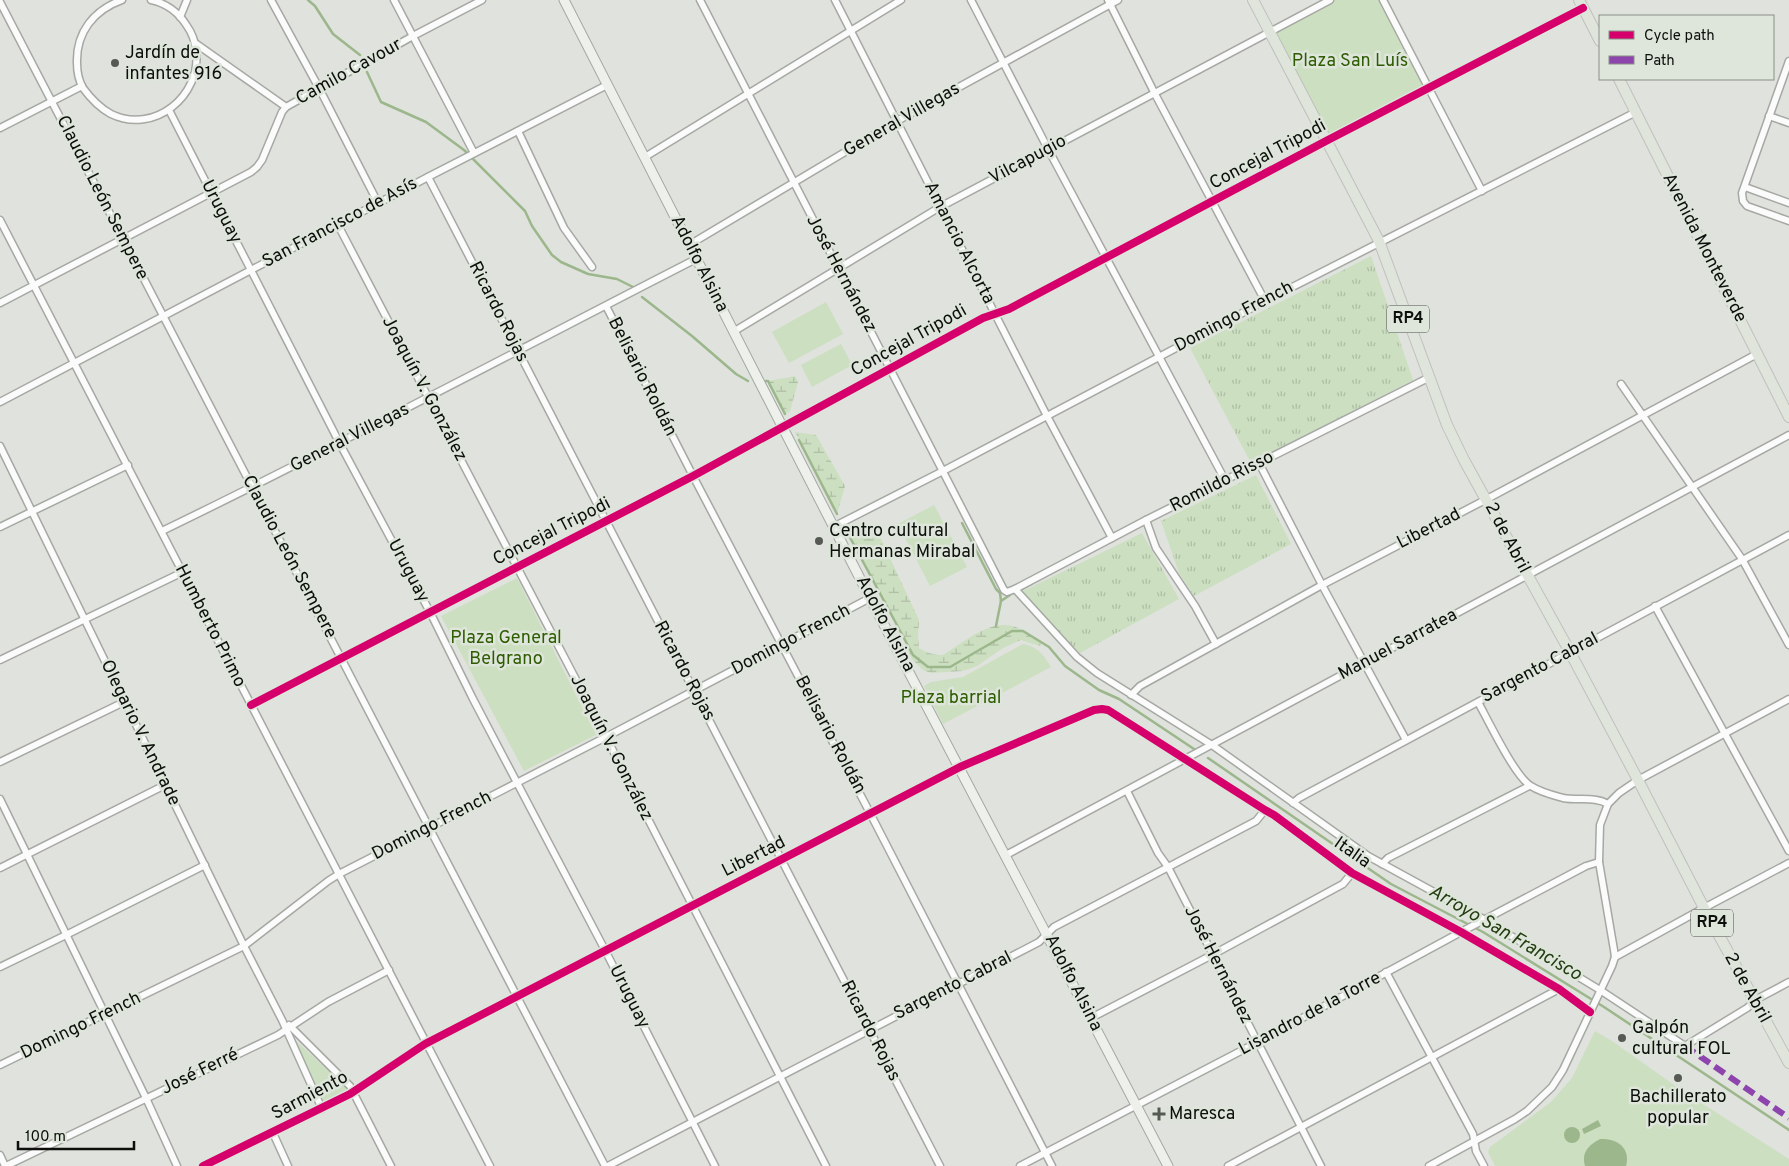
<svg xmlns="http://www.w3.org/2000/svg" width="1789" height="1166" font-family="Overpass,sans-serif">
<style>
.grass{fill:url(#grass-tufts)}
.wetland{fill:url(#wetland-marsh)}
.park{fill:#ccdfc0}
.water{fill:#9cb78b}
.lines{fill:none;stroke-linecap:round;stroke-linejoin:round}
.stream{stroke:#9cb78b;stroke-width:2.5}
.street-casing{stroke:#a5a8a3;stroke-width:9}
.secondary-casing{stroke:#a5a8a3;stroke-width:11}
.primary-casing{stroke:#bfc0be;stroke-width:12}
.street{stroke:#fafbfa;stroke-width:6}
.secondary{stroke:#edf0eb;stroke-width:9}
.primary{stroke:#e0e5dc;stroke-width:10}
.quiet{stroke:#8e44ad;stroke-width:6;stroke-dasharray:12 6;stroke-linecap:butt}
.cycleway-casing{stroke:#dee5da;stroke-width:11}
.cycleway{stroke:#d6006c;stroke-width:8}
.poi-dot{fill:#565954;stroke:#dee5da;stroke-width:2}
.labels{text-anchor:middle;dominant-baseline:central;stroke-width:5;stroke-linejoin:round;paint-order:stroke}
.shield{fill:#dee5da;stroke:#4b4f49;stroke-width:1}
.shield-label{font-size:16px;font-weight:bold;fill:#0c0f0b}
.poi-label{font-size:18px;fill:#0c0f0b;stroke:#dee5da;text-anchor:start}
.park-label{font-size:18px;fill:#2e5c00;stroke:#dee5da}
.street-label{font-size:18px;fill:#0c0f0b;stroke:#dee5da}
.water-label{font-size:19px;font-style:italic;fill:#233d11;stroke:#dee5da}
</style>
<defs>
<pattern id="grass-tufts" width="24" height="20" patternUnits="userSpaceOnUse" patternTransform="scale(1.25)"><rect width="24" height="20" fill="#ccdfc0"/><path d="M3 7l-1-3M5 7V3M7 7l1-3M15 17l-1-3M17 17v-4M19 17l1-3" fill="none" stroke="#aebea4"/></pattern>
<pattern id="wetland-marsh" width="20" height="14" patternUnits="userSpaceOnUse" patternTransform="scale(1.25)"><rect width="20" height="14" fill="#ccdfc0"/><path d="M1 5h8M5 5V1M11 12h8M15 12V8" fill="none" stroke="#aebea4"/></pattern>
</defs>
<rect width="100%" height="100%" fill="#dfe2dd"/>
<!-- grass -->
<g class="grass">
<path d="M1371 256 1413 380 1251 463 1190 348Z"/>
<path d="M1256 475 1291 544 1194 596 1179 573 1161 521Z"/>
<path d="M1142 533 1179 599 1080 653 1030 606 1027 596 1021 592Z"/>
</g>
<!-- wetland -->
<g class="wetland">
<path d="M795 376 798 382 790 411 785 414 768 381Z"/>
<path d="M795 432 816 435 845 486 837 514Z"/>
<path d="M846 530 881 539 919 620 918 637 919 648C927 653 934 655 943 655 964 642 993 616 1018 628 1026 631 1034 638 1042 642L1040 646 1021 640 1003 648 977 666 963 671 931 673 923 670 912 659 908 650 909 648Z"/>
</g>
<!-- park -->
<g class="park">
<path d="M1330 0H1383L1429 88 1326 141 1270 32Z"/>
<path d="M826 302 843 334 789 363 772 332Z"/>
<path d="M841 344 852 365 812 387 801 365Z"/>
<path d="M934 505 967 567 930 586 898 524Z"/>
<path d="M517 578 596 735 524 771 441 616Z"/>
<path d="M1023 644C1038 647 1043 654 1051 667L943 724 924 686 931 682 963 677Z"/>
<path d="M1595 1031 1612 1041 1684 1092 1789 1159V1166H1495L1488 1152 1490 1147 1551 1102 1572 1078Z"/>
<path d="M296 1041 347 1088V1093L325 1104Z"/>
</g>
<!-- water -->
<g class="water">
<path d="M1598 1120 1601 1126 1584 1134 1582 1129Z"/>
<circle cx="1572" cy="1135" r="8"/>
<path d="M1600 1139C1617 1138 1631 1148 1626 1166H1585C1581 1152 1589 1145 1600 1139Z"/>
</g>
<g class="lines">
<!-- stream -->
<g class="stream">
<path d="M308 0 315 6 333 34 360 55"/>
<path d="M367 72 381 102 426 122 464 150 525 211 532 226 552 255 561 262 588 274 617 279 633 287"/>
<path d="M642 297 692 336 736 374 748 381"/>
<path d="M766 381H768L785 414"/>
<path d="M799 440 837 514"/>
<path d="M962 523 996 589 1000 593 1001 601"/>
<path d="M846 530 913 655 928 667H950L1012 631H1023L1049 647 1065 666 1099 690 1119 699 1194 749"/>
<path d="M1019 591 1033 583"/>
<path d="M996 626 1001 601 1010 595"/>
<path d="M1208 758 1391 884 1483 932 1604 1007 1789 1130"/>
</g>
<defs>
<g id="street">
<path d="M122 0C94 10 76 32 77 63 77 71 79 81 83 88 91 99 100 108 111 114 154 135 202 96 196 50 195 42 192 33 187 26 179 13 166 3 151 0"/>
<path d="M271 0 319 88 378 203"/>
<path d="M394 0 474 153"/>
<path d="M700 0 1004 590 1007 592 1015 589 1146 520 1430 377"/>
<path d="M835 0 1047 416 1112 538"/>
<path d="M971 0 1048 149 1225 480"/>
<path d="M1108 0 1155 94 1265 301"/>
<path d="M1383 0 1482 191"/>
<path d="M0 2 605 1166"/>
<path d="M180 17 187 0"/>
<path d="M195 43 286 107"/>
<path d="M1789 61 1742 193 1743 201 1747 206 1789 221"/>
<path d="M169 110 340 444 430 612 473 699 606 952 715 1166"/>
<path d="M1769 116 1789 123"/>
<path d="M0 128 82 86"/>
<path d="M518 131 564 228 592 267"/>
<path d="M645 157 901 0"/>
<path d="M428 177 940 1166"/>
<path d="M1745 187 1789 203"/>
<path d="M0 220 490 1166"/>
<path d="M338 225 606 737 826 1166"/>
<path d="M689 245 897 121 1118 0"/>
<path d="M0 303 251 172 257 167 262 160 282 112 286 107 413 36 482 0"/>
<path d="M606 306 693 476 870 813 1052 1166"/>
<path d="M733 332 940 207 1330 0"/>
<path d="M1621 384 1742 559 1789 645"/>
<path d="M0 402 428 177 607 85"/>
<path d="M0 446 244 946 282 1020 322 1109"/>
<path d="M1259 463 1322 585 1406 740"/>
<path d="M1146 520 1156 548 1195 606 1216 644"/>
<path d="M835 526 943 471 1265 301 1636 112"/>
<path d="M0 527 128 465"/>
<path d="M162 531C342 444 518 350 696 259"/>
<path d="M1015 589 1077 657 1097 673 1212 745 1368 856 1485 920 1600 990 1685 1046 1747 1008 1759 998 1789 982"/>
<path d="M1655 606 1789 851"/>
<path d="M0 660 183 572"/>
<path d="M1131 695 1140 686 1322 585 1487 499 1757 354"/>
<path d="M1478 702C1488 720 1515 777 1531 786 1540 792 1552 795 1563 798 1578 801 1595 796 1608 804"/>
<path d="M251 705 693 476 983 318 1009 309 1326 141 1583 8"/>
<path d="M0 762 124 702"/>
<path d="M1127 791 1158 853 1168 867 1321 1166"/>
<path d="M0 799 146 1098 177 1166"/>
<path d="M1293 803 1299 798 1789 535"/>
<path d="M1006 855 1789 435"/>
<path d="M1382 864 1388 858 1529 786"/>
<path d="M0 868 165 785"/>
<path d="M1615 957 1704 908 1789 863"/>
<path d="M0 967 66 935 205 865"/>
<path d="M1386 972 1473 1134 1476 1151 1484 1166"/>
<path d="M1091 1018 1212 955 1343 884 1352 873"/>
<path d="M289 1025 350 1086 391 1166"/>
<path d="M0 1065 244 946 328 881 339 874 606 737 870 598"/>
<path d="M273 1133 288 1166"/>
<path d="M0 1155 5 1166"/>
<path d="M6 1166 278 1035 328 1002 389 970"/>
<path d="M203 1166 350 1094 425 1044 960 767 1094 710 1102 709 1108 710 1265 810 1274 815 1352 873 1461 932 1559 989 1590 1012"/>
<path d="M608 1166 1039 942 1054 927 1256 821 1265 810"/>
<path d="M1020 1166 1258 1042 1461 932 1586 866 1599 862"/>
<path d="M1228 1166 1559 989"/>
<path d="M1429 1166 1515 1119 1527 1111 1552 1087 1563 1070 1612 966 1615 957 1614 950 1599 862 1600 825 1608 804 1619 793 1638 780 1789 699"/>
</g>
<path id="secondary" d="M564 0 870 598 1168 1166"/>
<g id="primary">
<path d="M1253 0 1379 241 1447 425 1464 460 1570 652 1638 780 1704 908 1789 1063"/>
<path d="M1579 0 1600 41"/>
<path d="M1619 79 1789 417"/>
</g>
</defs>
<!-- street casing -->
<use href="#street" class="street-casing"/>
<!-- secondary casing -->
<use href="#secondary" class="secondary-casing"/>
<!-- primary casing -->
<use href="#primary" class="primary-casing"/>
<!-- street -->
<use href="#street" class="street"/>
<!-- secondary -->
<use href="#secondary" class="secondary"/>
<!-- primary -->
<use href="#primary" class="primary"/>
<!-- quiet -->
<path class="quiet" d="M1685 1046 1789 1118"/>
<defs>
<g id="cycleway">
<path d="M251 705 693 476 983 318 1009 309 1326 141 1583 8"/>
<path d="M203 1166 350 1094 425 1044 960 767 1094 710 1102 709 1108 710 1265 810 1274 815 1352 873 1461 932 1559 989 1590 1012"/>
</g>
</defs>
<!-- cycleway casing -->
<use href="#cycleway" class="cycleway-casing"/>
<!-- cycleway -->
<use href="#cycleway" class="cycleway"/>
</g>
<!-- markers -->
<g class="poi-dot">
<circle cx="115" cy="63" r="5"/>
<circle cx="819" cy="541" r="5"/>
<circle cx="1622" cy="1038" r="5"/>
<circle cx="1678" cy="1078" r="5"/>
<path d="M1156.5 1106.5h5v5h5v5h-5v5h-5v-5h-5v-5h5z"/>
</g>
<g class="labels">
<!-- shield labels -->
<g class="shield">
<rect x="1387" y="305.5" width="42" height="27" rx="4"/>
<rect x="1691" y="909.5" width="42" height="27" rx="4"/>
</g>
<g class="shield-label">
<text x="1408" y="319">RP4</text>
<text x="1712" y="923">RP4</text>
</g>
<!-- poi labels -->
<g class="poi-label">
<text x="125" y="53">Jardín de<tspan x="125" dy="21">infantes 916</tspan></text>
<text x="829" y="531">Centro cultural<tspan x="829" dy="21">Hermanas Mirabal</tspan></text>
<text x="1632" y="1028">Galpón<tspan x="1632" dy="21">cultural FOL</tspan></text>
<text x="1678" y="1097" text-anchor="middle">Bachillerato<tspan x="1678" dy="21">popular</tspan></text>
<text x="1169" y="1114">Maresca</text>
</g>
<!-- park labels -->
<g class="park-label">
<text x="1350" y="61">Plaza San Luís</text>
<text x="506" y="638">Plaza General<tspan x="506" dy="21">Belgrano</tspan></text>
<text x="951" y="698">Plaza barrial</text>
</g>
<!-- street labels -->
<g class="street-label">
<text transform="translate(349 72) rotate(-29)">Camilo Cavour</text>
<text transform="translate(902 120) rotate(-30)">General Villegas</text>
<text transform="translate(1268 155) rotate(-28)">Concejal Tripodi</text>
<text transform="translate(1028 160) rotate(-28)">Vilcapugio</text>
<text transform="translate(102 198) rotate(63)">Claudio León Sempere</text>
<text transform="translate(221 212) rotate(63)">Uruguay</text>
<text transform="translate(340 223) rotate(-28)">San Francisco de Asís</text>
<text transform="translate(959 243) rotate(63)">Amancio Alcorta</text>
<text transform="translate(1704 248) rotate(63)">Avenida Monteverde</text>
<text transform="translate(699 264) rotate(63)">Adolfo Alsina</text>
<text transform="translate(841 274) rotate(62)">José Hernández</text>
<text transform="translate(498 312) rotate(63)">Ricardo Rojas</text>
<text transform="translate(1234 317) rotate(-28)">Domingo French</text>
<text transform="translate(909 341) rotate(-29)">Concejal Tripodi</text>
<text transform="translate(642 377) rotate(63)">Belisario Roldán</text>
<text transform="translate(424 389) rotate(62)">Joaquín V. González</text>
<text transform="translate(350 438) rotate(-27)">General Villegas</text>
<text transform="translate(1222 482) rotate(-27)">Romildo Risso</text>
<text transform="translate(1429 529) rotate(-27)">Libertad</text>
<text transform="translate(552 532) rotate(-27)">Concejal Tripodi</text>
<text transform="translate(1507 538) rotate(62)">2 de Abril</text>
<text transform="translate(289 557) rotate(62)">Claudio León Sempere</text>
<text transform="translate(408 571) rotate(62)">Uruguay</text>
<text transform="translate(885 624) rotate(62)">Adolfo Alsina</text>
<text transform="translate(210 626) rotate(63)">Humberto Primo</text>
<text transform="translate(791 640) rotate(-28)">Domingo French</text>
<text transform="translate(1398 645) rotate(-28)">Manuel Sarratea</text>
<text transform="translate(1540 668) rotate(-28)">Sargento Cabral</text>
<text transform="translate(684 671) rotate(62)">Ricardo Rojas</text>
<text transform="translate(140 733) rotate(64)">Olegario V. Andrade</text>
<text transform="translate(830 735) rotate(62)">Belisario Roldán</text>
<text transform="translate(611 748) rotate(63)">Joaquín V. González</text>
<text transform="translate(432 826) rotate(-27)">Domingo French</text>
<text transform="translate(1352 853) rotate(35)">Italia</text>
<text transform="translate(754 857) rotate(-27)">Libertad</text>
<text transform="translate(1218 965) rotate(63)">José Hernández</text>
<text transform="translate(1073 983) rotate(63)">Adolfo Alsina</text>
<text transform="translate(953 986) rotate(-27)">Sargento Cabral</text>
<text transform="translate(1747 988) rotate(61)">2 de Abril</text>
<text transform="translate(629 997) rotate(63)">Uruguay</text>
<text transform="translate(1310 1014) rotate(-28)">Lisandro de la Torre</text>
<text transform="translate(81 1026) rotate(-26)">Domingo French</text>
<text transform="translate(870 1031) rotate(63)">Ricardo Rojas</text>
<text transform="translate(200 1072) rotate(-26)">José Ferré</text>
<text transform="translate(310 1096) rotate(-28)">Sarmiento</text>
</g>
<!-- water labels -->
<g class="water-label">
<text transform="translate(1505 933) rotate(30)">Arroyo San Francisco</text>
</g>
</g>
<!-- legend -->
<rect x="1599" y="15" width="175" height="65" fill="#dee5da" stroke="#8a8f87"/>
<rect x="1609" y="31" width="25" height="8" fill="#d6006c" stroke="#8a8f87"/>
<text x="1644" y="40" font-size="15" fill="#0c0f0b">Cycle path</text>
<rect x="1609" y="56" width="25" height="8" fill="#8e44ad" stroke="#8a8f87"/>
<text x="1644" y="65" font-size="15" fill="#0c0f0b">Path</text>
<!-- scale -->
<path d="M18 1141v8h116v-8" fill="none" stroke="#0c0f0b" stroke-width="2.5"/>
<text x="25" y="1141" font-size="15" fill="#0c0f0b" stroke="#dee5da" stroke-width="4" paint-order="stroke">100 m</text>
</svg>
